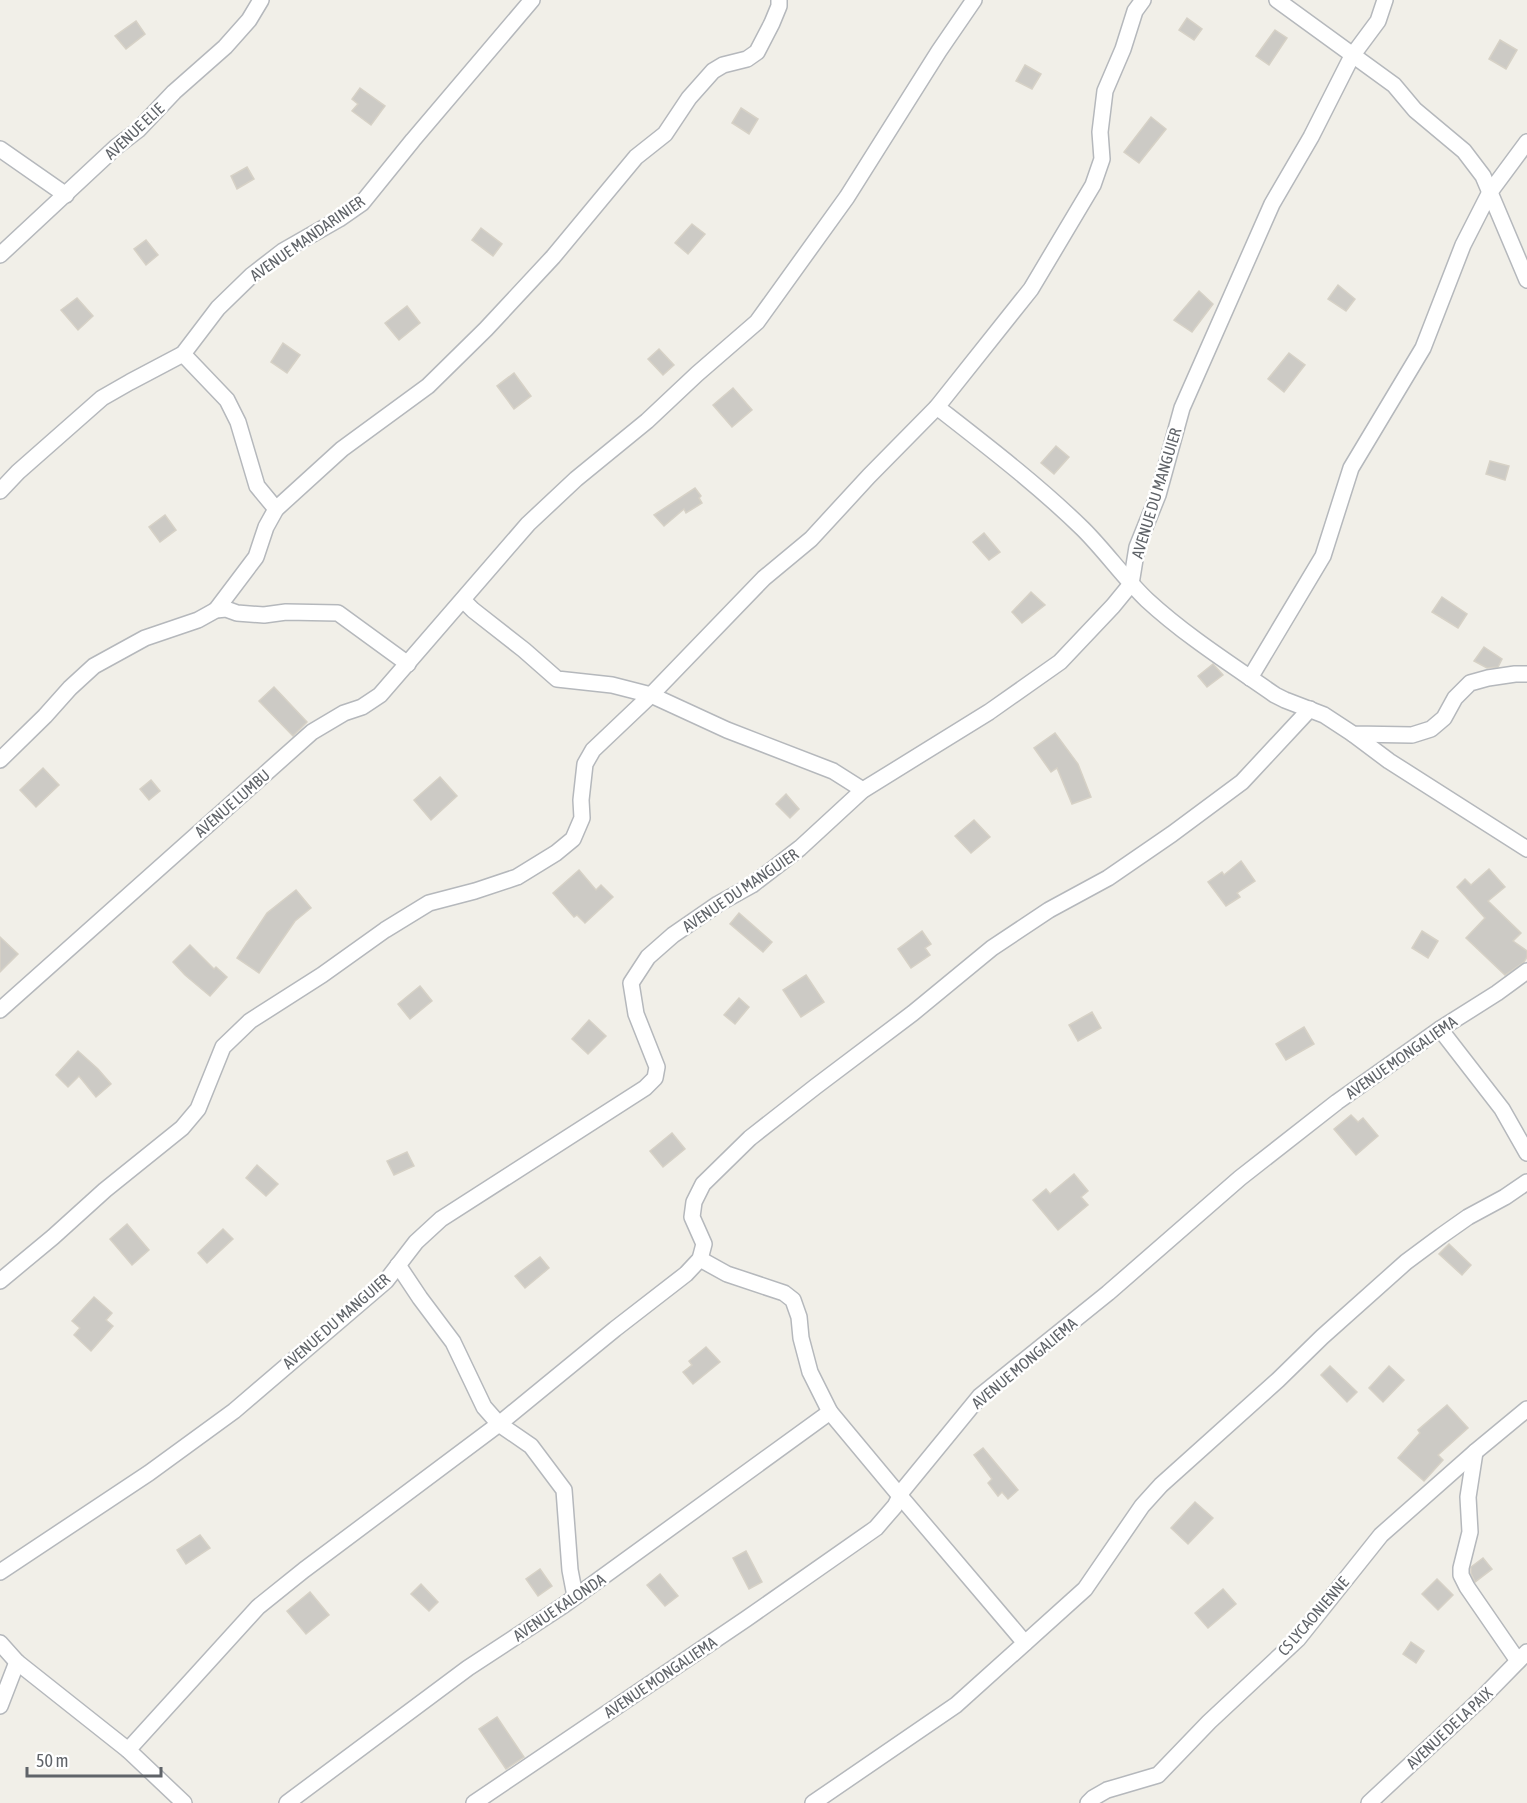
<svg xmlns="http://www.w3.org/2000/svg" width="1527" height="1803" font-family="'Asap Condensed',sans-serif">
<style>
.building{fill:#cccac5;stroke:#d6d1c6;stroke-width:1.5}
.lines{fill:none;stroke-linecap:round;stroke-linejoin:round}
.street-casing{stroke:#b5b8bc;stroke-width:18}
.street{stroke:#fff;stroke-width:15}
.labels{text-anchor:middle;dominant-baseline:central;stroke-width:5;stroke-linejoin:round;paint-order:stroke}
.street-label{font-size:16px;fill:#5f6368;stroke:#fff}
</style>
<rect width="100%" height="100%" fill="#f1efe8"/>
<!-- building -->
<g class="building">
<path d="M1187 18 1202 29 1194 40 1179 30Z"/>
<path d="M136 21 145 34 126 49 115 36Z"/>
<path d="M1275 30 1287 38 1269 65 1256 56Z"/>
<path d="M1500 40 1517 50 1506 69 1489 59Z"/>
<path d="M1025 65 1041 74 1032 89 1016 81Z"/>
<path d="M360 88 385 106 371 125 352 111 358 104 352 99Z"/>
<path d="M741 108 758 119 749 134 732 123Z"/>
<path d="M1151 117 1166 129 1139 163 1124 152Z"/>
<path d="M247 167 254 179 237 189 231 176Z"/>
<path d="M692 224 705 234 688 254 675 243Z"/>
<path d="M481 228 502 244 493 256 472 240Z"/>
<path d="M146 240 158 255 146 265 134 249Z"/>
<path d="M1338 285 1355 299 1346 311 1328 299Z"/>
<path d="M1199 291 1213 304 1192 332 1174 320Z"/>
<path d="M77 298 93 316 78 330 61 310Z"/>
<path d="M407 306 420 323 399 340 385 323Z"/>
<path d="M283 343 300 355 287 373 271 362Z"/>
<path d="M659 349 674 365 663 375 648 359Z"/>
<path d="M1289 353 1305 365 1284 392 1268 379Z"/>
<path d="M514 373 531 396 514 409 497 386Z"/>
<path d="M733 388 752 410 732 427 713 405Z"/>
<path d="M1056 446 1069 457 1054 474 1041 463Z"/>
<path d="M1490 461 1509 466 1505 480 1486 474Z"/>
<path d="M695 488 701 496 699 498 702 503 686 513 684 509 664 526 654 515Z"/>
<path d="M165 515 176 530 160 542 149 527Z"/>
<path d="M984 533 1000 552 989 560 973 542Z"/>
<path d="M1031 592 1045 605 1022 623 1012 612Z"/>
<path d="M1442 597 1467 614 1458 628 1432 612Z"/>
<path d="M1484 647 1502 659 1498 667 1487 668 1474 661Z"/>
<path d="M1213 664 1223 675 1207 687 1198 676Z"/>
<path d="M274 687 307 722 293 736 259 701Z"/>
<path d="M1055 733 1078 764 1091 797 1072 804 1057 768 1051 772 1034 748Z"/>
<path d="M43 768 59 785 36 807 20 790Z"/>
<path d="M440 777 457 796 431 820 414 800Z"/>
<path d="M151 780 160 791 149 800 140 789Z"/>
<path d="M786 794 799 809 790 818 776 804Z"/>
<path d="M974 820 990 837 971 853 955 836Z"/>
<path d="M1241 861 1255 881 1237 893 1240 897 1226 906 1208 882 1222 872 1224 875Z"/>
<path d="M1489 869 1505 887 1488 901 1521 933 1513 941 1527 951V957L1524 962 1505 975 1466 938 1485 918 1457 887 1465 879 1471 885Z"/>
<path d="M579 870 596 890 601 885 613 897 585 923 577 915 574 917 553 893Z"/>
<path d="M296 890 311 908 295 921 259 973 237 958 267 913Z"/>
<path d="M739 913 772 942 763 952 730 924Z"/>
<path d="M922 931 931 944 925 948 930 955 911 968 898 949Z"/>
<path d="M1422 931 1438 941 1428 958 1412 948Z"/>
<path d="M0 937 18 954 0 972Z"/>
<path d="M190 945 214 969 216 967 227 977 210 996 185 975 173 962Z"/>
<path d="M806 975 824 1002 801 1017 783 990Z"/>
<path d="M420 986 432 1001 410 1019 398 1004Z"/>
<path d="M739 998 749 1007 735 1024 724 1015Z"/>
<path d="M1092 1012 1101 1028 1078 1041 1069 1025Z"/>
<path d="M589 1020 606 1036 588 1054 572 1039Z"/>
<path d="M1304 1027 1314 1044 1286 1060 1276 1044Z"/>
<path d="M78 1051 98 1069 111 1084 96 1097 79 1076 68 1087 56 1075Z"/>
<path d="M1351 1115 1358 1122 1363 1118 1378 1136 1356 1155 1334 1129Z"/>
<path d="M672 1133 685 1149 663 1167 650 1151Z"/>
<path d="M407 1152 414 1166 394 1175 387 1161Z"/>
<path d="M257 1165 278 1184 266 1196 246 1178Z"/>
<path d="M1074 1174 1088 1191 1081 1197 1088 1205 1058 1230 1033 1200 1046 1189 1050 1194Z"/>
<path d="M127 1224 149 1250 132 1265 110 1239Z"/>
<path d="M223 1229 233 1239 207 1263 198 1253Z"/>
<path d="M1449 1244 1471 1265 1462 1275 1439 1254Z"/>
<path d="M540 1257 549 1268 525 1288 515 1276Z"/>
<path d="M94 1297 112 1313 106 1320 113 1326 91 1351 74 1335 80 1328 72 1321Z"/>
<path d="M706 1347 720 1362 693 1384 683 1372 692 1365 689 1361Z"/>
<path d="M1330 1366 1357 1392 1347 1402 1321 1375Z"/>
<path d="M1389 1366 1404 1380 1383 1402 1369 1388Z"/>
<path d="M1447 1405 1468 1428 1438 1455 1443 1460 1424 1481 1398 1458 1420 1433 1418 1430Z"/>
<path d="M983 1448 1018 1490 1008 1499 1002 1492 998 1496 988 1483 992 1479 974 1455Z"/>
<path d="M1195 1502 1213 1518 1188 1544 1171 1528Z"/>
<path d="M200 1535 210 1548 186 1564 177 1550Z"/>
<path d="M746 1551 762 1582 749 1589 733 1558Z"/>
<path d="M1483 1558 1492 1569 1475 1582 1471 1573V1567Z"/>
<path d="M540 1569 552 1586 538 1596 526 1579Z"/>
<path d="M660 1574 678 1596 665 1606 647 1585Z"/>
<path d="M1437 1579 1453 1595 1438 1610 1422 1594Z"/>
<path d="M421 1584 438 1602 429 1611 411 1594Z"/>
<path d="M1223 1589 1236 1604 1208 1628 1195 1613Z"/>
<path d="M310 1592 329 1615 306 1634 287 1611Z"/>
<path d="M1411 1642 1424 1651 1416 1663 1403 1654Z"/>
<path d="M497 1717 524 1757 506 1769 479 1729Z"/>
</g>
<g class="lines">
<defs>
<g id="street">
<path d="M1277 0 1394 85 1415 110 1464 151 1483 176 1527 280"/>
<path d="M0 149 66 195"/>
<path d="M0 255 116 147 138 130 174 92 225 47 249 20 261 0"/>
<path d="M183 354 227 400 238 422 257 486 276 509"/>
<path d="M937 407C987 446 1038 485 1083 529 1106 552 1124 578 1147 600 1186 636 1232 665 1275 695L1285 700 1324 715 1353 734 1412 735 1431 729 1444 718 1455 698 1470 683 1488 678 1515 674H1527"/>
<path d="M0 491 18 472 102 398 130 382 183 354 218 308 252 275 283 251 339 219 362 203 413 140 532 0"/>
<path d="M463 600 473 610 524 650 557 679 612 685 651 695 727 730 833 771 863 790"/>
<path d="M216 610 256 557 266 527 276 509 342 449 428 386 486 329 553 257 636 157 665 134 689 98 713 71 723 65 747 59 757 52 772 23 779 6V0"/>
<path d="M1250 678 1323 556 1351 468 1423 348 1463 245 1490 192 1527 142"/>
<path d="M1353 734 1389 761 1527 849"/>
<path d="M0 760 45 716 70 688 94 666 145 638 198 620 216 610 226 609 237 613 264 615 286 612 338 613 408 664"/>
<path d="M0 1010 312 732 344 713 362 707 380 695 528 524 576 479 647 421 697 374 757 322 847 197 939 51 974 0"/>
<path d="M1440 1029 1502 1109 1527 1153"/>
<path d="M700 1259 727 1274 784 1293 793 1300 799 1317 801 1338 810 1372 830 1412 900 1496 1025 1643"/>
<path d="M398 1265 420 1298 453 1342 484 1407 499 1424 531 1446 564 1490 570 1570 575 1596"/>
<path d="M0 1281 53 1237 105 1190 182 1128 198 1109 223 1047 250 1021 322 975 385 930 429 903 475 891 517 877 556 853 573 839 582 818 581 800 585 764 593 750 651 695 764 578 811 539 869 476 937 407 1031 289 1093 185 1102 159 1100 132 1105 91 1123 49 1135 11 1143 0"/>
<path d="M1475 1452 1468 1497 1470 1532 1461 1568V1575L1467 1587 1518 1661"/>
<path d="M0 1572 149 1473 234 1411 386 1281 416 1242 441 1219 645 1088 655 1078 657 1067 636 1014 631 983 648 957 673 935 718 904 752 885 800 848 863 790 989 712 1060 662 1113 606 1131 584 1137 547 1158 495 1182 408 1272 204 1311 137 1352 56 1378 21 1385 0"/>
<path d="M0 1643 17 1662 128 1750 184 1803"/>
<path d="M0 1706 17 1662"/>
<path d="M128 1750 258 1607 304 1570 499 1424 615 1329 686 1274 700 1259 704 1244 692 1217 694 1202 703 1184 750 1138 815 1087 913 1013 992 948 1049 910 1108 878 1172 834 1242 782 1310 709"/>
<path d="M287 1803 468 1668 564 1605 830 1412"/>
<path d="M474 1803 746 1619 876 1528 895 1506 903 1490 980 1396 1108 1293 1240 1178 1337 1102 1440 1029 1497 993 1527 971"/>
<path d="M813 1803 956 1705 1085 1589 1142 1506 1161 1485 1278 1380 1322 1337 1406 1262 1441 1236 1468 1217 1505 1197 1527 1182"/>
<path d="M1088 1803 1093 1798 1107 1790 1158 1775 1209 1722 1298 1639 1381 1535 1475 1452 1527 1409"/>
<path d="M1369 1803 1484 1696 1527 1652"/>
</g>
</defs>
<!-- street casing -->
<use href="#street" class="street-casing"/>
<!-- street -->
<use href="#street" class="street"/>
</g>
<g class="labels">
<!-- street labels -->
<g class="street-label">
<text transform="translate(134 131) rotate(-43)">AVENUE ELIE</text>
<text transform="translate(307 238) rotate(-35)">AVENUE MANDARINIER</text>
<text transform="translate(1156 493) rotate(-73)">AVENUE DU MANGUIER</text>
<text transform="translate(232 803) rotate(-41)">AVENUE LUMBU</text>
<text transform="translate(740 890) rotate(-34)">AVENUE DU MANGUIER</text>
<text transform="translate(1401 1057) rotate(-35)">AVENUE MONGALIEMA</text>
<text transform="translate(336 1321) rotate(-41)">AVENUE DU MANGUIER</text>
<text transform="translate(1024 1363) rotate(-40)">AVENUE MONGALIEMA</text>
<text transform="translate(559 1607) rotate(-34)">AVENUE KALONDA</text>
<text transform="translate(1313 1616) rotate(-49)">CS LYCAONIENNE</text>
<text transform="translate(660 1677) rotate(-34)">AVENUE MONGALIEMA</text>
<text transform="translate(1449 1728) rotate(-43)">AVENUE DE LA PAIX</text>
</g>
</g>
<!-- scale -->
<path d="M27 1767v9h134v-9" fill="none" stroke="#5f6368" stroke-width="3"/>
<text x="36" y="1767" font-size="18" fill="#5f6368" stroke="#ffffff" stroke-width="4.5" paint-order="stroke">50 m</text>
</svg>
